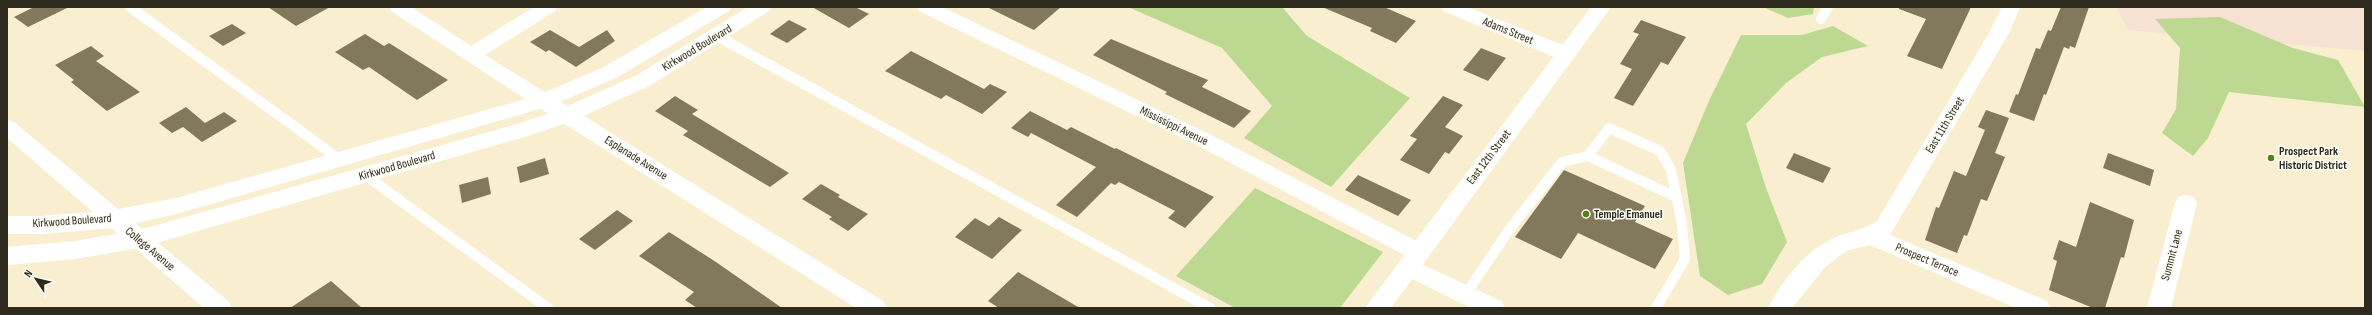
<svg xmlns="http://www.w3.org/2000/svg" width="2372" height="315" font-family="'Sofia Sans Condensed',sans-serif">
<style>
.education{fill:#f6e1d3}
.green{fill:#bcd891}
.building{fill:#82795d}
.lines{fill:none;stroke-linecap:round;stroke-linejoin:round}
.service{stroke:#fff;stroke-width:10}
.minor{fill:#fff;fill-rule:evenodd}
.tertiary{fill:#fff;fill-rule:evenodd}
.poi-dot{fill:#4c831b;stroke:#fffdf6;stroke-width:1.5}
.labels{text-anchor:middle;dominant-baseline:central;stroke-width:3;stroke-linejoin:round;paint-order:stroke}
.street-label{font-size:12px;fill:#2e2a1e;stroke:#fffdf6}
.poi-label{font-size:12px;font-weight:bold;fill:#2e2a1e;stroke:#fffdf6;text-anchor:start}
</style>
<rect width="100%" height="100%" fill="#f9efd0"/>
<!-- education -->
<path class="education" d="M2116 7H2365V51L2128 30Z"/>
<!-- green -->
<g class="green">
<path d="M1128 7H1282L1307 36 1410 98 1331 187 1244 138 1272 106 1222 48Z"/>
<path d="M1763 7H1814L1813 14 1788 18Z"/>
<path d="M2220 17 2293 48 2338 60 2365 107 2229 92 2208 138 2193 156 2162 133 2176 109 2180 48 2155 19Z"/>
<path d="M1833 26 1868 46 1822 57 1786 83 1746 124 1766 188 1787 242 1762 284 1728 295 1700 276 1683 163 1708 103 1741 35H1802Z"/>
<path d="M1255 188 1383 252 1340 308H1235L1176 276Z"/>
</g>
<!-- building -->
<g class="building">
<path d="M34 7H69L28 27 14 17Z"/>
<path d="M268 7H330L296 26Z"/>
<path d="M812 7H855L869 14 849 28Z"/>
<path d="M987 7H1061L1034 30Z"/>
<path d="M1322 7H1384L1416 21 1396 43 1370 31 1372 28Z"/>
<path d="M1899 7H1971L1942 69 1907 56 1926 19 1899 9Z"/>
<path d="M2061 7H2089L2075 48 2070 46 2069 49 2064 47 2046 95 2044 94 2034 121 2009 112 2016 94 2018 95 2036 48 2040 49 2048 30 2051 31Z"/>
<path d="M789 20 807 29 787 43 770 34Z"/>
<path d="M1641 20 1686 37 1668 65 1661 62 1633 106 1614 98 1632 69 1620 64 1639 34 1633 32Z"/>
<path d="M232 24 246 33 223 46 209 36Z"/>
<path d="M550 30 579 47 607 30 615 41 576 67 549 50 546 52 530 42Z"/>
<path d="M365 34 384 46 389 43 448 80 417 100 369 67 363 70 335 52Z"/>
<path d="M1111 39 1208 80 1202 87 1251 111 1234 128 1165 94 1167 92 1093 55Z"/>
<path d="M91 46 104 56 96 61 140 92 107 111 71 82 74 80 55 65Z"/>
<path d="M1481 48 1506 58 1488 81 1463 70Z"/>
<path d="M911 51 984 89 990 84 1007 92 982 114 946 95 941 99 885 71Z"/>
<path d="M675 96 698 110 692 114 789 173 770 187 683 135 688 131 655 111Z"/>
<path d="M1443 96 1463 105 1445 127 1463 136 1449 154 1445 152 1429 174 1400 160 1417 139 1410 136Z"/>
<path d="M186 107 205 123 224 112 237 121 202 142 183 127 172 133 159 123Z"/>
<path d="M1986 110 2009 118 1995 153 2005 157 1987 201 1981 199 1967 236 1964 235 1957 253 1925 240 1936 207 1939 208 1954 171 1966 176 1985 130 1978 127Z"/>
<path d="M1030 111 1067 130 1071 127 1115 149 1116 148 1214 197 1185 228 1168 218 1175 211 1119 182 1115 185 1111 183 1077 217 1056 205 1096 167 1031 133 1028 137 1011 128Z"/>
<path d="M1794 153 1831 168 1823 183 1786 168Z"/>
<path d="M2108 153 2154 170 2150 186 2103 168Z"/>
<path d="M545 158 549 174 520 183 517 167Z"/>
<path d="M1564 170 1645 206 1635 222 1673 239 1655 269 1578 233 1561 259 1515 237Z"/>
<path d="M1358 175 1411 200 1398 216 1345 190Z"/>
<path d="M488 177 491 194 462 203 459 185Z"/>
<path d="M821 184 840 195 838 197 868 214 848 231 829 219 832 217 802 199Z"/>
<path d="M2090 202 2134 220 2124 258 2121 257 2105 308H2093L2049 290 2057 261 2053 259 2059 240 2076 247Z"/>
<path d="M617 210 633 221 595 250 579 239Z"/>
<path d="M999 217 1022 230 992 259 955 237 975 218 989 226Z"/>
<path d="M669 232 716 262 782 308H697L685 300 694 292 639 256Z"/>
<path d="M1018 272 1080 308H999L988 301Z"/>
<path d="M331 281 362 308H290Z"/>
</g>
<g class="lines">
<!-- service -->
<g class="service">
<path d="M130 7 339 159"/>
<path d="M1821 19 1828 7"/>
<path d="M717 36 1210 308"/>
<path d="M1588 156 1609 128 1660 151 1671 170 1682 224 1685 259 1656 308"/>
<path d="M365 175 548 308"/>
<path d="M1465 295 1509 230 1562 162 1588 156 1676 197"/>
</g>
<!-- minor -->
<g class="minor">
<path d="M389 7H411L471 46 534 7H557L555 11 485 55 883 301 887 308H856L536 106 391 11Z"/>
<path d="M917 7H942L1207 133 1426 246 1429 252 1426 258 1418 261 1410 258 1193 143 919 11Z"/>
<path d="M1441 7H1467L1573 49 1576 54 1573 59 1566 60 1559 59 1443 11Z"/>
<path d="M2002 7H2020L2009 33 1890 235 2047 301 2051 308H2016L1870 245 1846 251 1825 267 1792 308H1768C1781 283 1805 251 1832 239 1848 231 1862 231 1877 221L1989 33Z"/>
<path d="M7 120 14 122 228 301 232 308H204L7 138Z"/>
<path d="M2186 195 2194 197 2197 203 2171 308H2147L2175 203 2178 197Z"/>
<path d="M1408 258 1501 301 1505 308H1471L1400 273 1397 267 1400 261Z"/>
</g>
<!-- tertiary -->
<g class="tertiary">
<path d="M707 7H732L729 11 616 78 550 106 176 214 114 228 42 234H7V216H42L114 210 176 198 536 96 602 68Z"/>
<path d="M748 7H772L769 11 651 85 575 120 531 135 139 248 75 259 7 265V247L75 241 139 230 517 124 559 110 637 75Z"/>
<path d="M1591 7H1611L1391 308H1365Z"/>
</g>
</g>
<!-- markers -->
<g class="poi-dot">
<circle cx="2271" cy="158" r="4"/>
<circle cx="1586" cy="214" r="4"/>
</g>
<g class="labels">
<!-- street labels -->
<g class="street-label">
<text transform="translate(1508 31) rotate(22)">Adams Street</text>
<text transform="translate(697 48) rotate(-31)">Kirkwood Boulevard</text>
<text transform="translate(1945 125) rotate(-59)">East 11th Street</text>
<text transform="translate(1174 126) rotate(26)">Mississippi Avenue</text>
<text transform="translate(1489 157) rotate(-53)">East 12th Street</text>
<text transform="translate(636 158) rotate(32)">Esplanade Avenue</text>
<text transform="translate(397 166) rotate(-16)">Kirkwood Boulevard</text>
<text transform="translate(72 221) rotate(-4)">Kirkwood Boulevard</text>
<text transform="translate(150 249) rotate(40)">College Avenue</text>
<text transform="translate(2172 255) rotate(-75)">Summit Lane</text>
<text transform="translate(1927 260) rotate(23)">Prospect Terrace</text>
</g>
<!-- poi labels -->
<g class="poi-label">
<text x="2279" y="151">Prospect Park<tspan x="2279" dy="14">Historic District</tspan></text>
<text x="1594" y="214">Temple Emanuel</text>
</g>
</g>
<!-- border -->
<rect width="2372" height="315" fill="none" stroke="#2e2a1e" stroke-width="16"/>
<!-- north arrow -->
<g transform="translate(36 279) rotate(305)" stroke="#fffdf6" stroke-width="3" paint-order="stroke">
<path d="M0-3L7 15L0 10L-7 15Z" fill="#2e2a1e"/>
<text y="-6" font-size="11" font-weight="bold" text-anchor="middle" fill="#2e2a1e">N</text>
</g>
</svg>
